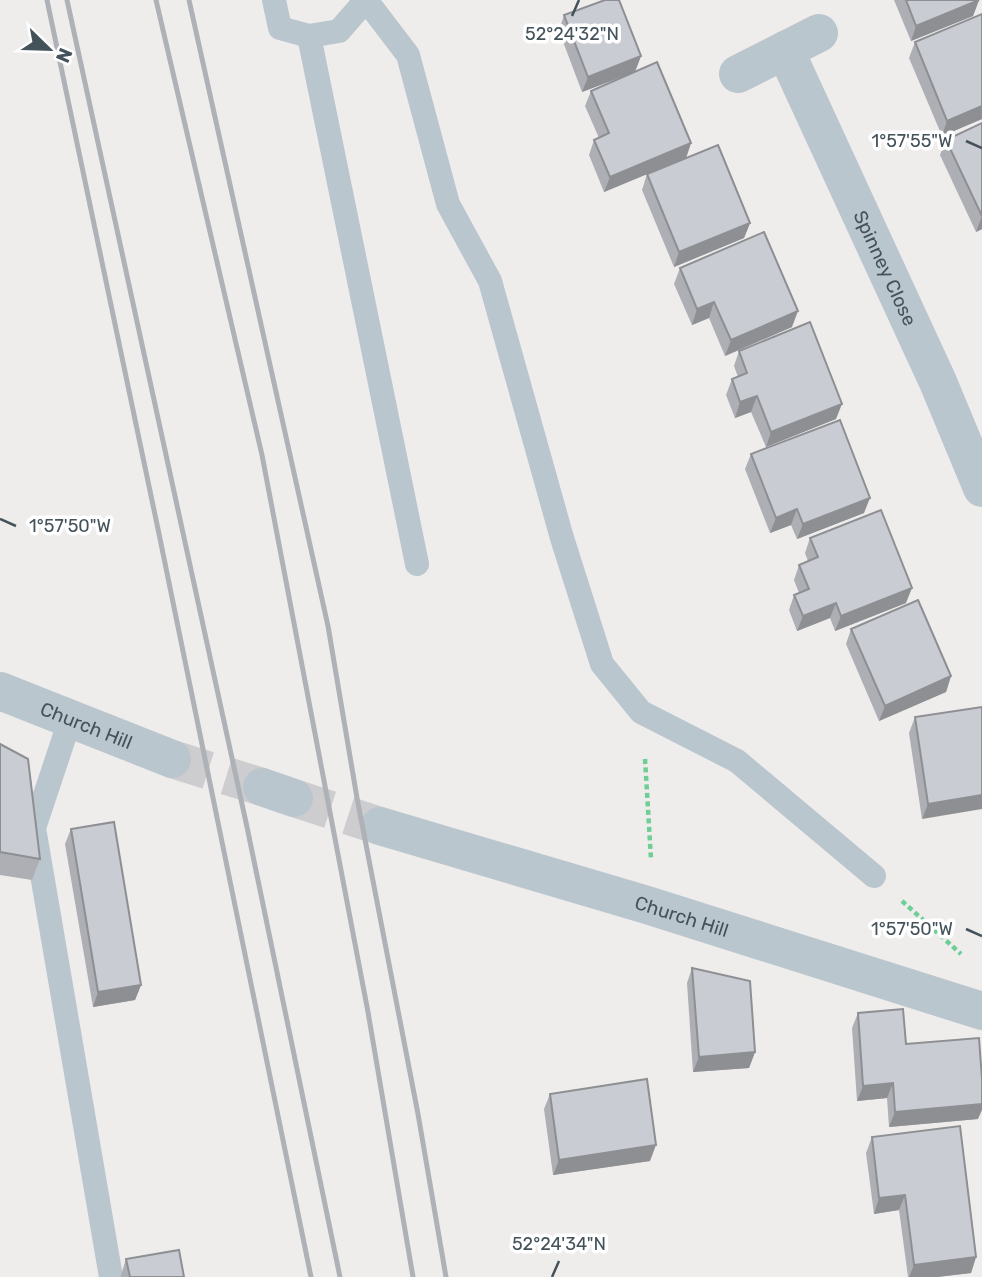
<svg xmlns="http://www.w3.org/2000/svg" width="982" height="1277" font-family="Rubik,sans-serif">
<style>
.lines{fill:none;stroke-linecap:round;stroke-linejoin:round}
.tertiary-tunnel{stroke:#cdcdcf;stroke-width:38;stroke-dasharray:38 19;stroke-linecap:butt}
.path{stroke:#6ecf96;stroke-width:4.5;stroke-dasharray:5 3.5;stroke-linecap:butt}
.service{stroke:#bac6cd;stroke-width:24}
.minor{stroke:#bac6cd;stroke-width:38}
.tertiary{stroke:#bac6cd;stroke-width:38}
.rail{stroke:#aeb2b7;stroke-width:5}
.wall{fill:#adafb5}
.shaded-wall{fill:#8d8f93}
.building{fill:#c9ccd2;stroke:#8d8f93;stroke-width:2}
.ticks{fill:none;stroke:#44525a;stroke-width:2.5}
.labels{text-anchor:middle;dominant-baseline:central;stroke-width:7;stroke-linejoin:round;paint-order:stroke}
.street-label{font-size:19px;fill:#44525a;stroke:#fff}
.ticks-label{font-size:18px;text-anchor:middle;fill:#44525a;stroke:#fff;stroke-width:7;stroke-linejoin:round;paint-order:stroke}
</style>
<rect width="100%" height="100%" fill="#efecec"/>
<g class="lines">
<!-- tertiary-tunnel -->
<g class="tertiary-tunnel">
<path d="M172 759 262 787"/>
<path d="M294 798 380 826"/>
</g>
<!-- path -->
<g class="path">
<path d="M645 759 651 859"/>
<path d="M902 901 961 954"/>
</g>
<!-- service -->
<g class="service">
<path d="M274 0 280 28 309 36 339 31 366 0 408 55 448 204 490 281 562 538 602 664 641 712 737 761 874 876"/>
<path d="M309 36 417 564"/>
<path d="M70 720 34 828 111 1277"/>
</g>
<!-- minor -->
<g class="minor">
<path id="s1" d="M785 50 938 382 982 488"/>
<path d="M738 74 819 33"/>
</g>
<!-- tertiary -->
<g class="tertiary">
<path id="s2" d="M0 691 172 759"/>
<path d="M262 787 294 798"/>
<path id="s3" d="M380 826 647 905 982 1011"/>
</g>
<!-- rail -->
<g class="rail">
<path d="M47 0 158 529 311 1277"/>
<path d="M67 0 247 827 340 1277"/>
<path d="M156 0 262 455 368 1012 413 1277"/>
<path d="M189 0 328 626 357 798 418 1114 446 1277"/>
</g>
</g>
<!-- wall -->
<g class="wall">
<path d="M894 0H979L973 16 911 41Z"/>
<path d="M564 15 641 56 635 71 691 143 686 158 750 223 744 238 674 267 642 190 647 174 604 192 589 155 594 140 599 138 585 106 591 91 631 73 582 92 559 31Z"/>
<path d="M915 42 982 119 942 136 909 58Z"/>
<path d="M982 123V229L976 232 940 155 946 140Z"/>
<path d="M680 268 792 327 725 356 709 318 692 325 674 284Z"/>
<path d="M739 351 836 419 766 447 751 412 735 418 726 395 732 379 738 377 734 366Z"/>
<path d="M751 454 864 513 797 539 791 525 770 533 745 469Z"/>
<path d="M810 538 906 603 835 631 830 618 797 631 789 610 794 595 799 593 794 580 799 565 808 561 805 553Z"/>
<path d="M851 629 951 676 946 692 879 721 846 644Z"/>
<path d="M982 707 922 819 909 733 915 717Z"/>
<path d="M0 744 40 859 32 880 0 875Z"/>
<path d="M71 829 141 985 135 1000 93 1007 65 844Z"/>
<path d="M692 968 755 1052 749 1068 693 1072 687 983Z"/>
<path d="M858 1013 906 1044 978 1119 889 1127 887 1098 857 1101 852 1028Z"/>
<path d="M550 1094 650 1161 553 1175 544 1109Z"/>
<path d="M872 1137 976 1257 971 1273 937 1277H908L899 1210 874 1214 866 1153Z"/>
<path d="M126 1259 184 1277H121V1275Z"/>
</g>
<!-- shaded-wall -->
<g class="shaded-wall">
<path d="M979 0 973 16 911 41 916 26Z"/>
<path d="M641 56 635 72 582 92 588 77Z"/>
<path d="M982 106V119L942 136 947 121Z"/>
<path d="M691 143 686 158 604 192 610 177Z"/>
<path d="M982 216V229L976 232Z"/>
<path d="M750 223 744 238 674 267 679 252Z"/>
<path d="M714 302 709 318 692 325 697 309Z"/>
<path d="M798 311 792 327 725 356 731 340Z"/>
<path d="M757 396 751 412 735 418 740 402Z"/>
<path d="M842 404 836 419 766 447 771 432Z"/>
<path d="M870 498 864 513 797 539 803 524Z"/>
<path d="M797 509 791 525 770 533 776 518Z"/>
<path d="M912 588 906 603 835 631 841 616Z"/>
<path d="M836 603 830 618 797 631 803 616Z"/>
<path d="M951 676 946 692 879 721 885 706Z"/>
<path d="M982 795V809L922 819 928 804Z"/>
<path d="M141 985 135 1000 93 1007 98 992Z"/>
<path d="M755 1052 749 1068 693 1072 699 1057Z"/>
<path d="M893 1083 887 1098 857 1101 863 1086Z"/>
<path d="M982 1104V1110L978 1119 889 1127 895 1112Z"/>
<path d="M656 1145 650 1161 553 1175 559 1160Z"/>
<path d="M905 1195 899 1210 874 1214 879 1198Z"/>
<path d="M976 1257 971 1273 937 1277H909L914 1265Z"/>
</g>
<!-- building -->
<g class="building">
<path d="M605 0H619L641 56 588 77 564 15Z"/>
<path d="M906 0H979L916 26Z"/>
<path d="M982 14V106L947 121 915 42Z"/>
<path d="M657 62 691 143 610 177 594 140 609 133 591 91Z"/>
<path d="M982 123V216L946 140Z"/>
<path d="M718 145 750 223 679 252 647 174Z"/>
<path d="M764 232 798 311 731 340 714 302 697 309 680 268Z"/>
<path d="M810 322 842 404 771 432 757 396 740 402 732 379 747 373 739 351Z"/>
<path d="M840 420 870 498 803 524 797 509 776 518 751 454Z"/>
<path d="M881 510 912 588 841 616 836 603 803 616 794 595 809 589 799 565 818 557 810 538Z"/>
<path d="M918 600 951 676 885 706 851 629Z"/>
<path d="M982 707V795L928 804 915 717Z"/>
<path d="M0 744 28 759 40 859 0 852Z"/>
<path d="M114 822 141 985 98 992 71 829Z"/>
<path d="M692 968 750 981 755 1052 699 1057Z"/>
<path d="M903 1009 906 1044 979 1038 982 1079V1104L895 1112 893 1083 863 1086 858 1013Z"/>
<path d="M647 1079 656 1145 559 1160 550 1094Z"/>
<path d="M960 1126 976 1257 914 1265 905 1195 879 1198 872 1137Z"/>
<path d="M179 1250 184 1277H130L126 1259Z"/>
</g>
<!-- ticks -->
<path class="ticks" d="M572 16 579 0M966 141 982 148M0 519 16 526M966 929 982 936M552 1277 559 1261"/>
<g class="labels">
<!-- street labels -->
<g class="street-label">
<text stroke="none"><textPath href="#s1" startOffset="240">Spinney Close</textPath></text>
<text stroke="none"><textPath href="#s2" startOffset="93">Church Hill</textPath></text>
<text stroke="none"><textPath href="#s3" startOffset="315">Church Hill</textPath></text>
</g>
</g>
<g class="ticks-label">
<text x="572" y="40">52°24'32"N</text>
<text x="912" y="147">1°57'55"W</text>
<text x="70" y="532">1°57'50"W</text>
<text x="912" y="935">1°57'50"W</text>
<text x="559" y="1250">52°24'34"N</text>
</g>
<!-- north arrow -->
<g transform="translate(49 49) rotate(113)" stroke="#ffffff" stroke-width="5" paint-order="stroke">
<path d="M0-5L12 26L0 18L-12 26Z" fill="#44525a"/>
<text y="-10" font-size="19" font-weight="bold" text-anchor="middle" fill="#44525a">N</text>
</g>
</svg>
